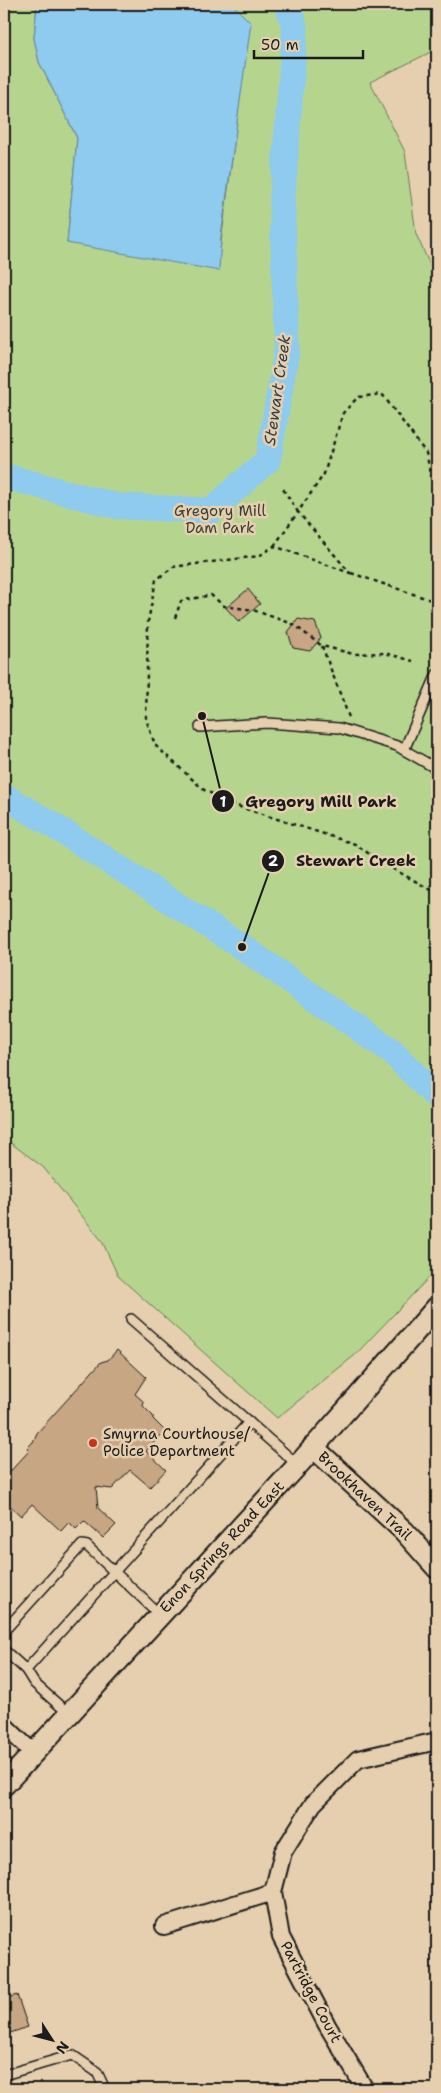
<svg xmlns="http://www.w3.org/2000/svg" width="441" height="2093" font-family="'Shantell Sans',sans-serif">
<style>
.green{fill:#b5d58e;stroke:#687855}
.water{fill:#8fcaef;stroke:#61849b}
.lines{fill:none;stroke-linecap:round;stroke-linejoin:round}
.river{stroke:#8fcaef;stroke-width:26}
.building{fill:#c7a683;stroke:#1c1c1c}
.service-casing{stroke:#1c1c1c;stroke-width:12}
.minor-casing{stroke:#1c1c1c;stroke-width:20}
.tertiary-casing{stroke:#1c1c1c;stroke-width:24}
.path{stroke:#1c1c1c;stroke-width:2.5;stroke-dasharray:4 4;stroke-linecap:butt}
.service{stroke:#e5cfae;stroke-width:9}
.minor{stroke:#e5cfae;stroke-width:16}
.tertiary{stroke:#e5cfae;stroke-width:20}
.poi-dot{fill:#c8321e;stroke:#e5cfae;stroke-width:2}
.labels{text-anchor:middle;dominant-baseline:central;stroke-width:5;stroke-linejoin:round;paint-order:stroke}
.park-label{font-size:15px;fill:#3b4133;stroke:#e5cfae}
.poi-label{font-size:15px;fill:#1c1c1c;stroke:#e5cfae;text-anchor:start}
.street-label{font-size:15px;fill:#1c1c1c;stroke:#e5cfae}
.water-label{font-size:16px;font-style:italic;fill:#333f46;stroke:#e5cfae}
.leader{fill:none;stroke:#1c1c1c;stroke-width:2}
.callout-dot{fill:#1c1c1c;stroke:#e5cfae;stroke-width:2}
.mark-label{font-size:15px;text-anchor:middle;font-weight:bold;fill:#fff}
.callout-label{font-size:16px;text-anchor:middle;font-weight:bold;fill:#1c1c1c;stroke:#e5cfae;stroke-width:5;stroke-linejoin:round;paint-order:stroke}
</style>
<rect width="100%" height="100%" fill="#e5cfae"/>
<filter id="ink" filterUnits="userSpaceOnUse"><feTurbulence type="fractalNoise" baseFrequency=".02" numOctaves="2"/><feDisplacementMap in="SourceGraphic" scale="10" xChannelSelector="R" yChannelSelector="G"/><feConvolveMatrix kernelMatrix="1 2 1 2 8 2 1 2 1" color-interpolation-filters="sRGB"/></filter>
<g filter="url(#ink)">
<!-- green -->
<path class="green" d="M4 4H37L34 38 39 62 77 138 67 243 219 258 250 23 232 4H437V49L370 82 405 152 416 234 429 263 437 265V1269L355 1355 277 1418 118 1276 102 1241 43 1167 4 1138Z"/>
<!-- water -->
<path class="water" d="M37 4H232L251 23 221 236 219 271 67 243 77 138 39 62 34 38Z"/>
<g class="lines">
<!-- river -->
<g class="river">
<path d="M4 476 116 506 211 511 268 460 287 348 282 203 295 27 287 4"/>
<path d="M4 796 48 822 242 947 390 1050 437 1097"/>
</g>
</g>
<!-- building -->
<g class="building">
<path d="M248 589 260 604 239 622 226 608Z"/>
<path d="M298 619 315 622 321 638 310 651 293 648 288 632Z"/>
<path d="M117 1350 146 1377 135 1394 144 1402 143 1406 153 1416V1419L165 1431 146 1451 166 1470 150 1487 130 1470 112 1489 96 1487 98 1508 116 1525 103 1538 84 1521 76 1529 69 1522 61 1531 32 1504 21 1516 4 1500V1478L29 1451 27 1448 33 1442 37 1433 101 1362 108 1360Z"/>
<path d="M17 1995 28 2027 4 2035V1999Z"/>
</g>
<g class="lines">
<defs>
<g id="service">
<path d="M200 727 267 723 339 728 397 746 437 769"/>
<path d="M404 750 437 674"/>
<path d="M131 1319 298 1465"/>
<path d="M4 1631 82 1545 87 1546 160 1615"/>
<path d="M4 1650 26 1670"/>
<path d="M69 1714 34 1683 26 1670 249 1422"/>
<path d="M4 2075 72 2055 97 2072 105 2089"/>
</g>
<g id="minor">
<path d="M4 1725 33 1753"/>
<path d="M164 1926 273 1892"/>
<path d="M365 2089 327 2025 281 1937 273 1892 283 1852 313 1804 358 1759 437 1741"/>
</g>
<g id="tertiary">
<path d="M313 1447 404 1531 437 1568"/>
<path d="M4 1785 298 1465 437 1307"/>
</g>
</defs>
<!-- service casing -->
<use href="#service" class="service-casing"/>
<!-- minor casing -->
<use href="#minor" class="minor-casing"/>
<!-- tertiary casing -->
<use href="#tertiary" class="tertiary-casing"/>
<!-- path -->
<g class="path">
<path d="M283 489 298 512 324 474 343 413 358 397 382 394 426 453 437 499"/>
<path d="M274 546 298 512 350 573 274 546 259 556 173 567 156 580 148 622 146 719 155 745 204 790 240 807 355 844 384 864 437 893"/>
<path d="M351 573 437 602"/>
<path d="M175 618 181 601 211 595 224 606 253 610 293 624 322 646 353 654 385 653 413 661"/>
<path d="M322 646 350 720"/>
</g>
<!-- service -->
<use href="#service" class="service"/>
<!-- minor -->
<use href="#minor" class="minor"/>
<!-- tertiary -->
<use href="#tertiary" class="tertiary"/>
</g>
</g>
<!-- markers -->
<circle class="poi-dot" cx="93" cy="1443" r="5"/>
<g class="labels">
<!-- park labels -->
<g class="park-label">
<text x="220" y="511">Gregory Mill<tspan x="220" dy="17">Dam Park</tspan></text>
</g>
<!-- poi labels -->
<g class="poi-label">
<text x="103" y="1434">Smyrna Courthouse/<tspan x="103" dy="17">Police Department</tspan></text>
</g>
<!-- street labels -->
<g class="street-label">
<text transform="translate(365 1496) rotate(43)">Brookhaven Trail</text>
<text transform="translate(222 1547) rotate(-47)">Enon Springs Road East</text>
<text transform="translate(311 1992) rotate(62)">Partridge Court</text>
</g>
<!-- water labels -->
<g class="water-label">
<text transform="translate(277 390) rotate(-82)">Stewart Creek</text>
</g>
</g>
<!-- callouts -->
<path class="leader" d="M202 716L223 801M242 947L273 861"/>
<g class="callout-dot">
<circle cx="202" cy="716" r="5"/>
<circle cx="242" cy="947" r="5"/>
<circle cx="223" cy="801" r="12"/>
<circle cx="273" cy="861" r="12"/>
</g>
<g class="mark-label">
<text x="223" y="807">1</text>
<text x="273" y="866">2</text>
</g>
<g class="callout-label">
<text x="321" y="807">Gregory Mill Park</text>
<text x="356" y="866">Stewart Creek</text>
</g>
<!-- margin -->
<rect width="441" height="2093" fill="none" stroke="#e5cfae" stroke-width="20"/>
<rect x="10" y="10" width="421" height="2073" fill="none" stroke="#1c1c1c" stroke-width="2" filter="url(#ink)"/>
<!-- north arrow -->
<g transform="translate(52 2040) rotate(126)" stroke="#e5cfae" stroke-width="4" paint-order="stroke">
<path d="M0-4L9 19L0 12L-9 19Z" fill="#1c1c1c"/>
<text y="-8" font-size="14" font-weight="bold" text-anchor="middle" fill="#1c1c1c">N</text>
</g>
<!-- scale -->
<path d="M254 50v8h109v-8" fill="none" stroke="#1c1c1c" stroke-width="2.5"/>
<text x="261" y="50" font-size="15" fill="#1c1c1c" stroke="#e5cfae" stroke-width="4" paint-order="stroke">50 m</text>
</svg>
